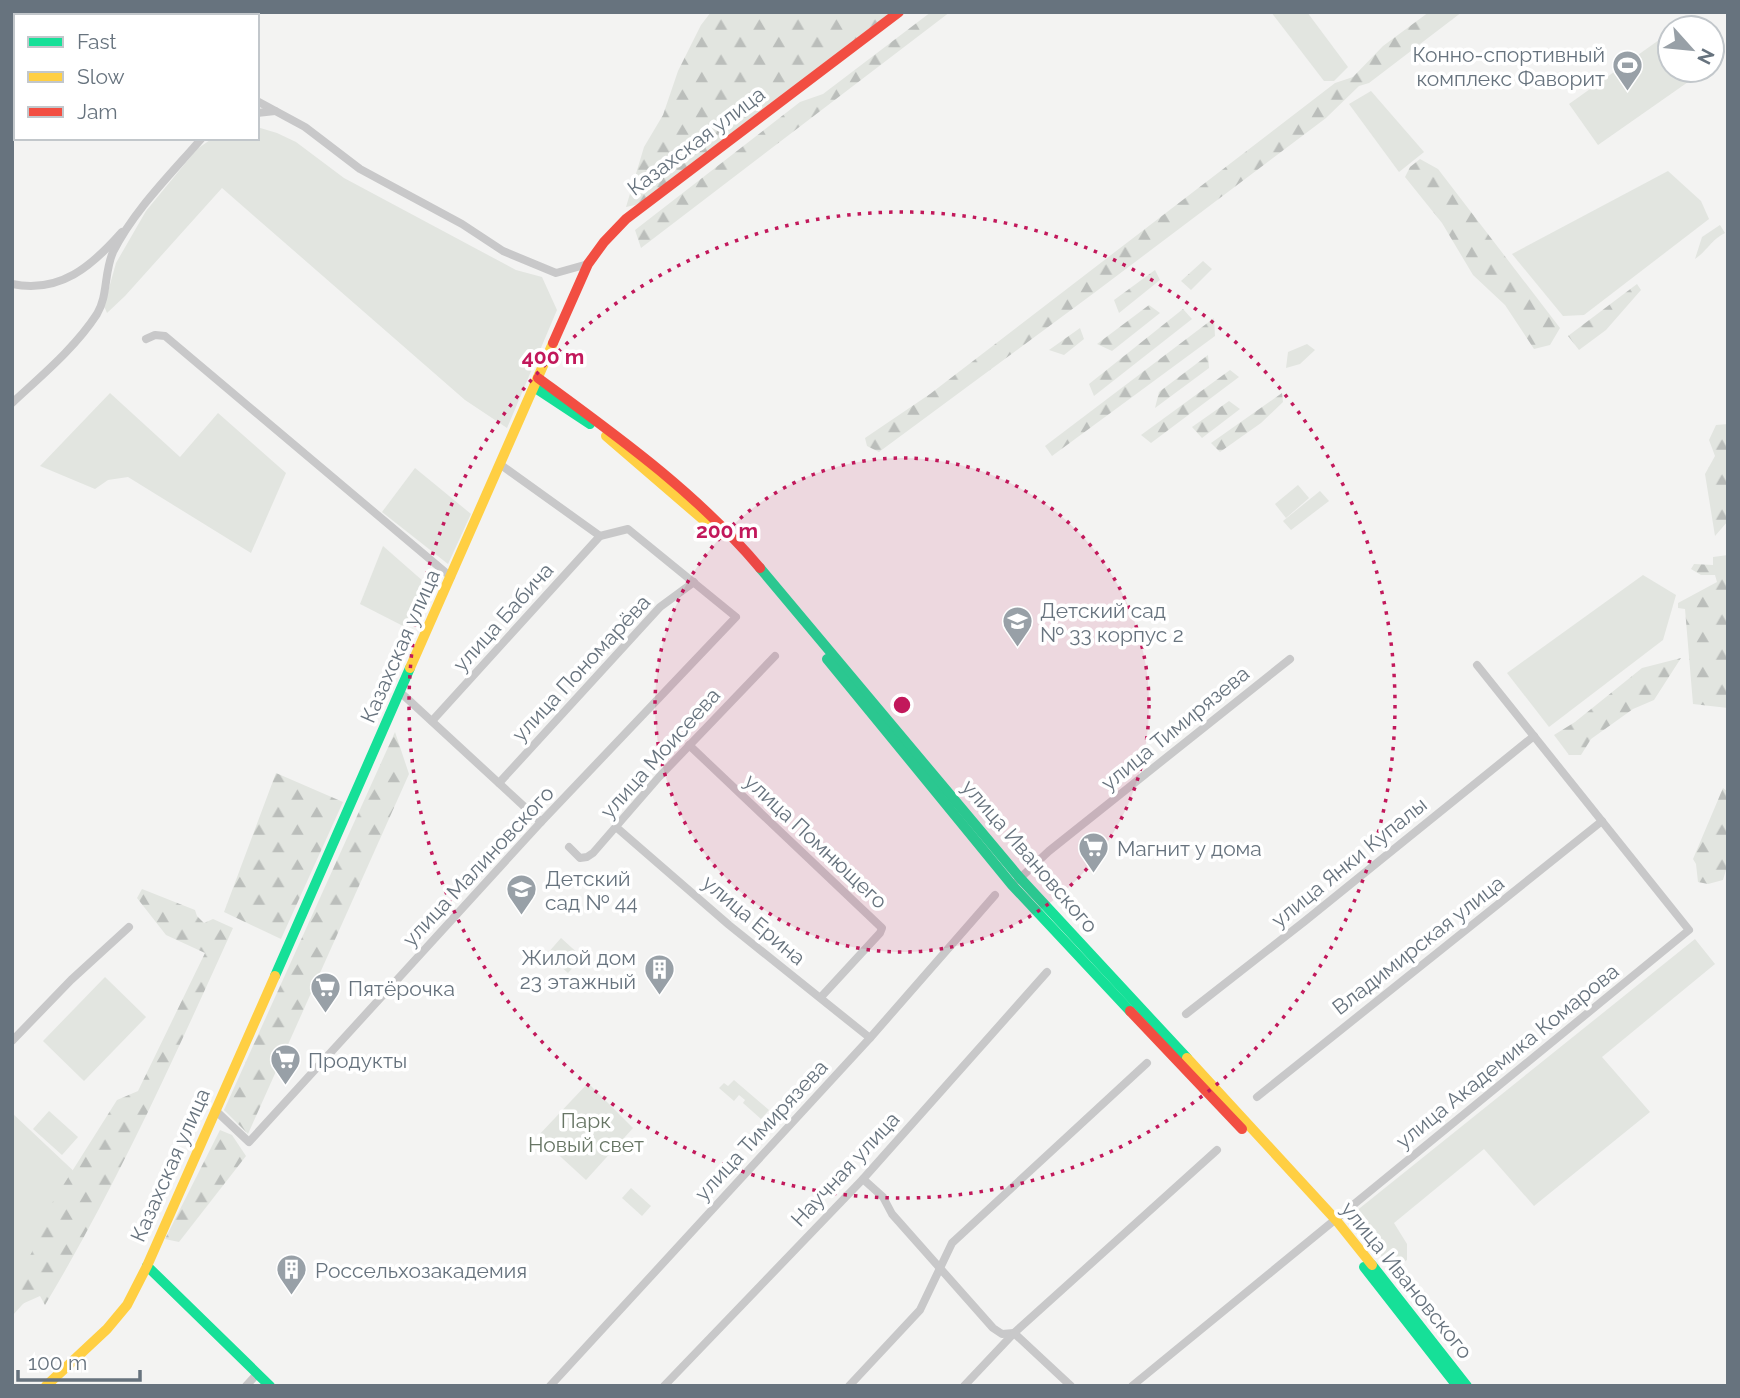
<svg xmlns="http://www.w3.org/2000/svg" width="1740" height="1398" font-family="Raleway,sans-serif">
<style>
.green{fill:#e2e5e0}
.forest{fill:url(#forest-firs)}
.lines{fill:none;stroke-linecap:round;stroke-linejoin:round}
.street{stroke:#c8c8c9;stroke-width:8}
.fast{stroke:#16e098;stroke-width:10}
.slow{stroke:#ffcf43;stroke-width:10}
.jam{stroke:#f24e42;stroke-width:10}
.ring{fill:none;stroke:#c2185b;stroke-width:3.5;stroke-dasharray:3.5 7}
.labels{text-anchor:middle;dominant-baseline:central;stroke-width:7;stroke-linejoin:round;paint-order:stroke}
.poi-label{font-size:21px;fill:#67737e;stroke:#fff;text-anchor:start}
.street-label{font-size:21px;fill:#67737e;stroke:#fff}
.park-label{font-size:21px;fill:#687665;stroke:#fff}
.centre{fill:#c2185b;stroke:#fff;stroke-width:3.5}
.ring-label{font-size:21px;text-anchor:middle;font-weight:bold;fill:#c2185b;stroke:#fff;stroke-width:7;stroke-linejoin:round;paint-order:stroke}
</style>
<defs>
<pattern id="forest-firs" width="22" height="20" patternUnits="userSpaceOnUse" patternTransform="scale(1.75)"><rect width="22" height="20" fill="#e2e5e0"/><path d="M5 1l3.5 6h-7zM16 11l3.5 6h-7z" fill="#bbbebb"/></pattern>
</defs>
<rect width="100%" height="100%" fill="#f3f3f2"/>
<!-- green -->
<g class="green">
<path d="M1271 12H1307L1348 67 1334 81H1324Z"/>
<path d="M1659 40 1670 56V70H1680L1688 82 1598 145 1569 104Z"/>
<path d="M1371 91 1424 152 1399 172 1349 104Z"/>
<path d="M257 127 277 133 296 142 344 178 516 270 542 277 557 310 507 428 465 400 222 188 125 296 107 313 104 306 116 263 146 211 197 149 213 138H257Z"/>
<path d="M1668 171 1701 201 1709 219 1584 315 1563 316 1512 254Z"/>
<path d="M1720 225 1725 233C1712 239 1707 251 1695 259L1702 237Z"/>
<path d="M110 393 180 457 218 413 286 473 251 553 128 477 108 480 95 489 40 466Z"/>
<path d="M415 468 471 514 448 564 382 512Z"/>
<path d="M1298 485 1309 498 1286 518 1275 504Z"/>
<path d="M1320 491 1329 501 1291 530 1283 521Z"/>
<path d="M383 546 424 582 407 628 360 604Z"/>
<path d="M1643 575 1676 595 1663 640 1549 727 1507 673Z"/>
<path d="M561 938 582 957 568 973 547 954Z"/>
<path d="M1695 939 1715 964 1602 1057 1650 1112 1534 1206 1484 1149 1394 1223 1407 1244V1260L1392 1270 1350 1216Z"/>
<path d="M105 977 146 1017 84 1081 43 1041Z"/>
<path d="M734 1080 769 1110 761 1119 743 1103 745 1100 739 1095 734 1101 719 1088 724 1083 728 1086Z"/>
<path d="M588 1083 633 1128 586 1180 538 1136Z"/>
<path d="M49 1111 78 1137 62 1155 33 1129Z"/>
<path d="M12 1113 98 1194 46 1297 32 1294 12 1316Z"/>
<path d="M631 1188 651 1206 642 1216 622 1198Z"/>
</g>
<!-- forest -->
<g class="forest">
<path d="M711 12H891L640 204 626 207 644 147 663 115 678 71 701 25Z"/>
<path d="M931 12H950L641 248 635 230 800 102 823 94Z"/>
<path d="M1429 12H1462L1369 83 1359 86 1326 118 1094 293 879 452 867 446 865 438 930 394 1335 83 1353 77 1383 46Z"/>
<path d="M1420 159 1438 169 1560 328 1550 345 1534 349 1505 305 1473 275 1442 223 1405 177 1410 167Z"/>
<path d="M1203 261 1212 269 1191 290 1181 281Z"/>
<path d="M1155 270 1160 280 1119 313 1114 300Z"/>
<path d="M1637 284 1641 290 1606 330 1579 350 1568 336Z"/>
<path d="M1149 305 1160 313 1112 351 1097 344Z"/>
<path d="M1183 309 1192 319 1094 396 1089 384Z"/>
<path d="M1214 318 1215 336 1052 456 1045 446Z"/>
<path d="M1080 328 1084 339 1064 355 1049 350Z"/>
<path d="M1307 344 1315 350 1300 364 1286 368 1288 352Z"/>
<path d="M1208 355 1209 368 1155 408 1159 392Z"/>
<path d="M1230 370 1239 377 1151 443 1141 435Z"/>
<path d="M1282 393 1283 402 1261 423 1220 452 1211 443Z"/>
<path d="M1229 401 1240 409 1202 438 1192 427Z"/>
<path d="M1728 424V521L1715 536 1705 474 1715 456 1709 440 1716 425Z"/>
<path d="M1728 555V708L1693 704 1685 609 1678 608V603L1717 582 1715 575H1701L1691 569 1694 564 1713 565V557Z"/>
<path d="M1681 658 1654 700 1633 709 1591 739 1581 755H1569L1554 735 1575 722 1642 668Z"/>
<path d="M395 732 409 774 248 1134 224 1110Z"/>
<path d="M276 773 343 802 281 939 224 912Z"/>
<path d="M1723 788 1728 792V863L1723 880 1708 884 1698 882 1696 864 1693 859Z"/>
<path d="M142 889 195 910 197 916 204 923 213 919 233 928C175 1056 117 1185 45 1305L40 1296 22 1304 12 1287 32 1252 35 1230 117 1100 138 1091 205 953 166 935 137 898Z"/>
<path d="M220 1130 232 1135 246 1156 179 1242 165 1239Z"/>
</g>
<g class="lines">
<!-- street -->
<g class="street">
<path d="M57 12 64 16"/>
<path d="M257 101 305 127 360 169 462 224 503 251 556 273 588 264"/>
<path d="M257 113 275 111"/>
<path d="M12 284C60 294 92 266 122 232"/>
<path d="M146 339 155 335 165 336 451 577"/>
<path d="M12 403C41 376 75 348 97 314 108 296 104 272 113 252 134 210 171 174 202 138"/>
<path d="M400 692 541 822"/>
<path d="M432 721 600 536"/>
<path d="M689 745 882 928 880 933 821 997"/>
<path d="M499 783 660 607 694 582"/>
<path d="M616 827 729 925 870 1038"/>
<path d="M569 847 580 858 587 857 593 853 659 777 775 656"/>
<path d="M1018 880 1049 851 1290 659"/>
<path d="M1186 1014 1305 921 1534 736"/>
<path d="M12 1041 71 980 129 927"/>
<path d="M1257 1097 1602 821"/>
<path d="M215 1110 249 1142 541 822 736 617 628 529 600 536 501 465"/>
<path d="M863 1179 883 1197 892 1214 993 1328 1002 1334 1014 1333 1071 1386"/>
<path d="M246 1386 257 1374"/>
<path d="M550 1386 870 1038 995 895"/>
<path d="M664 1386 863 1179 1047 972"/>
<path d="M849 1386 920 1310 952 1243 1147 1063"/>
<path d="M964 1386 1014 1333 1217 1150"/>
<path d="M1132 1386 1689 930 1477 665"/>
</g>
<!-- fast -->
<g class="fast">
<path d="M534 387 590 424"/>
<path d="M760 568 1020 878 1187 1058"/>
<path d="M827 659 1012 885 1130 1011"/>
<path d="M275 976 410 668"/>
<path d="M1372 1265 1467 1386"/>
<path d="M147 1266 270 1386"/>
<path d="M1364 1267 1457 1386"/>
</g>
<!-- slow -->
<g class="slow">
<path d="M606 436 721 535"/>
<path d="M410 668 553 343"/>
<path d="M1187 1058 1336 1220 1372 1265"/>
<path d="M46 1386 107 1329 127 1305 147 1266 275 976"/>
</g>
<!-- jam -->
<g class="jam">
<path d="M553 343 588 264 604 242 626 219 899 12"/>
<path d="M538 378C617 436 697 493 760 568"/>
<path d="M1130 1011 1242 1129"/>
</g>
</g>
<!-- distance rings -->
<circle cx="902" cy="705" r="247" fill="#c2185b" fill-opacity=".12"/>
<g class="ring">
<circle cx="902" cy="705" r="247"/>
<circle cx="902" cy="705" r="493"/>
</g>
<!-- icons -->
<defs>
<symbol id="stadium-pin" viewBox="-11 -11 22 30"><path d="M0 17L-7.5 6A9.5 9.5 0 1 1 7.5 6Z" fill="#98a0a7" stroke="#fff"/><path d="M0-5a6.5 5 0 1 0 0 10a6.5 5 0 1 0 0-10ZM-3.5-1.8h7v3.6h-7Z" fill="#fff"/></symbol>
<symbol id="school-pin" viewBox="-11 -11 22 30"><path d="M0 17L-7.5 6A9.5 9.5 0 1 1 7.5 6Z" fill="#98a0a7" stroke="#fff"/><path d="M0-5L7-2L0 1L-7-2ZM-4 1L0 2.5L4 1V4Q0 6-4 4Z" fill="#fff"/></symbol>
<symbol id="supermarket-pin" viewBox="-11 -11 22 30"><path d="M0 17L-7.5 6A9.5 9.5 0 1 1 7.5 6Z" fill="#98a0a7" stroke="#fff"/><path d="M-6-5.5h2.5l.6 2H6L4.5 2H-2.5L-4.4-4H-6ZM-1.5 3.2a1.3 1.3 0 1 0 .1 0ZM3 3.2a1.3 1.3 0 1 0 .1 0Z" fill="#fff"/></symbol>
<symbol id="building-pin" viewBox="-11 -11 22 30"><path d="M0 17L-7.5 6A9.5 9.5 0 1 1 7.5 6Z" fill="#98a0a7" stroke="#fff"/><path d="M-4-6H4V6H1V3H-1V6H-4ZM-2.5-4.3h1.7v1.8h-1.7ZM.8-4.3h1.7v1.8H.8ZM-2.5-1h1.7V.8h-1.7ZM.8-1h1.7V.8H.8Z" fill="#fff"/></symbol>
</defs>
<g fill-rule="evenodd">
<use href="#stadium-pin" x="1610" y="48" width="35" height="47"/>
<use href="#school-pin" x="1000" y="604" width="35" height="47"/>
<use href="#supermarket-pin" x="1076" y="830" width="35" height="47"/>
<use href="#school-pin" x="504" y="872" width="35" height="47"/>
<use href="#building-pin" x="642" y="952" width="35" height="47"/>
<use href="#supermarket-pin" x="308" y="970" width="35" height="47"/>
<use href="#supermarket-pin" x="268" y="1042" width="35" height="47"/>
<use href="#building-pin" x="274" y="1252" width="35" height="47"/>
</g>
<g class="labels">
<!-- poi labels -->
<g class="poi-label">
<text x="1605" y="54" text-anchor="end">Конно-спортивный<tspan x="1605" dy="24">комплекс Фаворит</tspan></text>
<text x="1040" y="610">Детский сад<tspan x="1040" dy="24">№ 33 корпус 2</tspan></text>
<text x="1117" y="848">Магнит у дома</text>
<text x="545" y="878">Детский<tspan x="545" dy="24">сад № 44</tspan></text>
<text x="636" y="957" text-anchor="end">Жилой дом<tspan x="636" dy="24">23 этажный</tspan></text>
<text x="348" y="988">Пятёрочка</text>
<text x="308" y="1060">Продукты</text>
<text x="315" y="1270">Россельхозакадемия</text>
</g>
<!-- street labels -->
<g class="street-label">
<text transform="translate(696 141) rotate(-37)">Казахская улица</text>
<text transform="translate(503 617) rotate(-48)">улица Бабича</text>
<text transform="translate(400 646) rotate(-66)">Казахская улица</text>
<text transform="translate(581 668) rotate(-47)">улица Пономарёва</text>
<text transform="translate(1175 728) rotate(-39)">улица Тимирязева</text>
<text transform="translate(660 753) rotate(-48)">улица Моисеева</text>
<text transform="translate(816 841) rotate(43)">улица Помнющего</text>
<text transform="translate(1030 856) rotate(49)">улица Ивановского</text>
<text transform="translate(1349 862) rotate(-39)">улица Янки Купалы</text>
<text transform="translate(478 866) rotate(-47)">улица Малиновского</text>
<text transform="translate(754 920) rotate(40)">улица Ерина</text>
<text transform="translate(1418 945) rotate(-38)">Владимирская улица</text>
<text transform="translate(1507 1056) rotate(-39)">улица Академика Комарова</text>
<text transform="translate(761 1130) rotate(-47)">улица Тимирязева</text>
<text transform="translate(170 1165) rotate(-66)">Казахская улица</text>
<text transform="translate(845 1169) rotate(-47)">Научная улица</text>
<text transform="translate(1407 1280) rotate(51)">улица Ивановского</text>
</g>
<!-- park labels -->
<g class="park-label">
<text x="586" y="1120">Парк<tspan x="586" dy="24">Новый свет</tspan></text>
</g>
</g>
<circle cx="902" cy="705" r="10" class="centre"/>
<g class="ring-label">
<text x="553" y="364">400 m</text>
<text x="727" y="538">200 m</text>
</g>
<!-- border -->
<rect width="1740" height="1398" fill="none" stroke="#67737e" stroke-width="28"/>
<!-- legend -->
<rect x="14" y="14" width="245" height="126" fill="#ffffff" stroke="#c2c7cb" stroke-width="2"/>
<rect x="28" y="37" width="35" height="10" fill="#16e098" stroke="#c2c7cb" stroke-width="2"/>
<text x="77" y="49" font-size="21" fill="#67737e">Fast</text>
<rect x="28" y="72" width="35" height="10" fill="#ffcf43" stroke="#c2c7cb" stroke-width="2"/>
<text x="77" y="84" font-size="21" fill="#67737e">Slow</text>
<rect x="28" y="107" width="35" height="10" fill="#f24e42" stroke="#c2c7cb" stroke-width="2"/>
<text x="77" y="119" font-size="21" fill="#67737e">Jam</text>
<!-- north arrow -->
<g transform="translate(1691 49) rotate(117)"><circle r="33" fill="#ffffff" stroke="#c2c7cb" stroke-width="2"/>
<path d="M0-5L12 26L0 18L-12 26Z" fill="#98a0a7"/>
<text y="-10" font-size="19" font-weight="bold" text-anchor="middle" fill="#67737e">N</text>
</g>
<!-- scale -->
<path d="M18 1370v10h122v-10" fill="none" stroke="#67737e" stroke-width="3.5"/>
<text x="28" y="1370" font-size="21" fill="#67737e" stroke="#ffffff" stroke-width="5" paint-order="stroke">100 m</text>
</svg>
